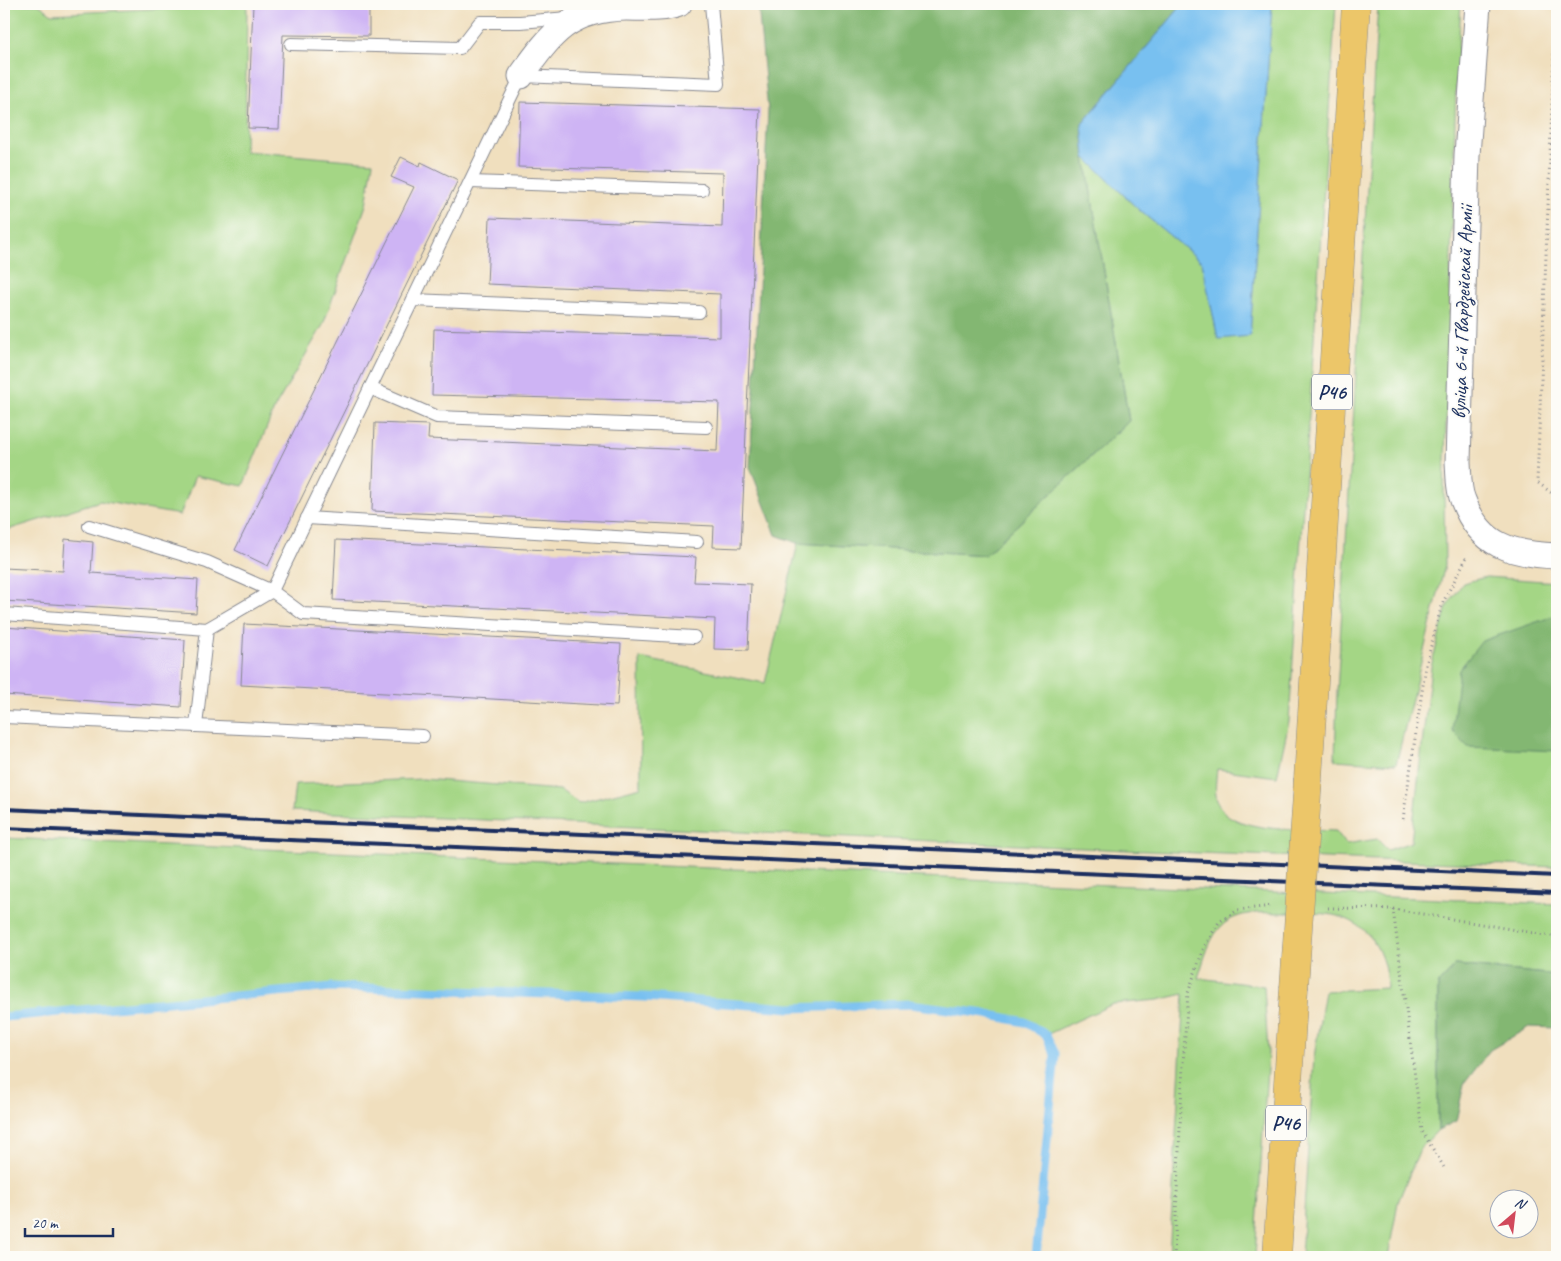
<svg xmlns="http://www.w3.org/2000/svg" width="1561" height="1261" font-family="Caveat,sans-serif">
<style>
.green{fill:#a4d685;stroke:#608272}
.forest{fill:#83b772;stroke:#4f7368}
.water{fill:#78c0f0;stroke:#4a78a7}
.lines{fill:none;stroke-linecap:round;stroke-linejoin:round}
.stream{stroke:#78c0f0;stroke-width:9}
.building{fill:#ceb4f4}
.service-casing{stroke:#86878e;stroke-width:14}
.minor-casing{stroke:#86878e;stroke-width:27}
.primary-casing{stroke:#86878e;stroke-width:29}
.path{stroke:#86878e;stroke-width:3;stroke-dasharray:1 4;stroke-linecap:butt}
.service{stroke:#fff;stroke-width:12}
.minor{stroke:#fff;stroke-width:25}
.primary{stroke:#ecc669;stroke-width:28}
.rail{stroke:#1b2f5e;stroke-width:4}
.primary-bridge-casing{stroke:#86878e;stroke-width:29;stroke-linecap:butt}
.primary-bridge{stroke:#ecc669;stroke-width:28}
.labels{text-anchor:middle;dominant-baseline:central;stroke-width:4;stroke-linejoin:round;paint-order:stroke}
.shield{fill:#fdfcf7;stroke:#5f6c8c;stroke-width:1}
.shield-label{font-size:20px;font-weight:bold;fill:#1b2f5e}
.street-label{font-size:21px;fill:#1b2f5e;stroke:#fdfcf7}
</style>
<rect width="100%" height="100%" fill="#fdfcf7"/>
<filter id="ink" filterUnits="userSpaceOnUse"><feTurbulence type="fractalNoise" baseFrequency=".02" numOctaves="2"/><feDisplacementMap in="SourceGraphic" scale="10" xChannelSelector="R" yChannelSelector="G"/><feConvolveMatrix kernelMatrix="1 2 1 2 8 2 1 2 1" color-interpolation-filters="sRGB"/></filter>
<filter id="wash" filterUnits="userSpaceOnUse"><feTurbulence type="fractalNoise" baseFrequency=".0096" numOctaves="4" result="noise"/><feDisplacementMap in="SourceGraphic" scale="20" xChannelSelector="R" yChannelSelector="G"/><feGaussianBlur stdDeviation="1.12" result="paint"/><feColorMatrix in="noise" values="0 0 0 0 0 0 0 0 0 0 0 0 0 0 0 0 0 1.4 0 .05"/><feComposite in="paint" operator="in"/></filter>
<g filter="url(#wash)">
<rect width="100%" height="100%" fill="#f0dfbe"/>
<!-- green -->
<g class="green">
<path d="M4 4H38L52 14 247 4 245 151 373 162 366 205 323 325 275 407 243 486 195 476 180 515 100 501 4 531Z"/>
<path d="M1272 4H1336L1289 721 1277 777 1217 769C1216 780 1213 797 1220 807 1236 834 1307 829 1336 831L1346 844 1377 839 1388 850 1411 842 1431 667 1447 606 1463 583 1486 577 1557 582V867L1147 851 292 811 295 784 423 779 560 790 579 803 641 787 640 658 765 683 798 543 985 555 1129 421 1085 157 1139 210 1202 262 1218 338 1250 336Z"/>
<path d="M1378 4H1461L1456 86 1444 493 1445 565 1396 764 1335 760 1337 692Z"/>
<path d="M4 838 1557 904V975L1456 965 1438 984V1130L1420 1149 1398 1202 1388 1257H1301L1314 1057 1325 991 1387 988C1386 953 1369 922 1333 915 1319 912 1302 914 1287 913 1265 913 1243 910 1225 923 1209 935 1204 961 1198 978L1264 986 1268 1053 1255 1257H1169L1184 994 1158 1000 1113 1004 1046 1035 1025 1022 986 1014 910 1004 790 1008 645 997 332 987 4 1017Z"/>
</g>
<!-- forest -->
<g class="forest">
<path d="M758 4H1183L1082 124 1085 157 1129 421 985 555 797 543 776 535 750 467 768 111Z"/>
<path d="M1557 615V751L1468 747 1452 731 1459 670 1482 641Z"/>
<path d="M1456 965 1557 975V1028L1529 1027 1490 1050 1464 1084 1456 1121 1438 1130V984Z"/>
</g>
<!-- water -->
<path class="water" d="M1183 4H1272L1250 336 1218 339 1202 262 1139 210 1085 157 1082 124Z"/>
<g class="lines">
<!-- stream -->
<path class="stream" d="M4 1017 332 987 645 997 790 1008 910 1004 986 1014 1025 1022 1046 1035 1055 1054 1036 1257"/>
</g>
<g id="blocks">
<!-- building -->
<g class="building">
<path d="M253 4 369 5V36L283 35 279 129 248 128Z"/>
<path d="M520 102 760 109 741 548 713 547 714 526 372 511 375 423 429 425 428 439 717 451 719 402 432 395 434 329 720 337V294L487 284 490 218 722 227 723 173 518 167Z"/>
<path d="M401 157 420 166 421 162 458 180 268 566 235 550 414 187 391 177Z"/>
<path d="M65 539 93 542 91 573 198 580 196 613 4 601V568L63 571Z"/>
<path d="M336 540 696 557 694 582 751 584 748 650 714 649 715 619 333 600Z"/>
<path d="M244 624 621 644 617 706 241 685Z"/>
<path d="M4 627 185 640 181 707 4 695Z"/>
</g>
</g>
</g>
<g filter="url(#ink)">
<use href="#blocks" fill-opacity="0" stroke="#86878e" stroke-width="1"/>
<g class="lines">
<defs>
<g id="service">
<path d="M291 44 460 48 480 22H520L568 18"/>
<path d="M470 182 702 190"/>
<path d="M413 300 699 312"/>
<path d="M370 388 437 417 706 427"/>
<path d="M307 518 697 542"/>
<path d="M89 526 207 562 272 591"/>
<path d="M4 614 207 629 272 591"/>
<path d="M694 637 303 614 272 591 521 76 718 84 711 4"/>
<path d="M4 717 196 726 207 629"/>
<path d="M196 726 423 736"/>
</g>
<g id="minor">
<path d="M1478 4 1467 155 1458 462C1459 474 1458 489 1463 500 1480 546 1511 554 1557 556"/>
<path d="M521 76C552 33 569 9 626 8 643 8 663 10 679 4"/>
</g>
<g id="primary">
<path d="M1308 779 1356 4"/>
<path d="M1277 1257 1294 988"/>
</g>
</defs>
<!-- service casing -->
<use href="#service" class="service-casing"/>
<!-- minor casing -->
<use href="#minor" class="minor-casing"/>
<!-- primary casing -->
<use href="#primary" class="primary-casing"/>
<!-- path -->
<g class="path">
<path d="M1556 4 1537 482 1557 497"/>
<path d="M1403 819 1426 665 1442 604 1468 555"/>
<path d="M1328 908 1393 909 1557 937"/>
<path d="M1393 909 1422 1131 1445 1169"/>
<path d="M1174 1257 1183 1064 1188 993 1204 947 1219 922 1238 910 1272 906"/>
</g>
<!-- service -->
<use href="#service" class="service"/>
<!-- minor -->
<use href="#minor" class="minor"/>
<!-- primary -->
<use href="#primary" class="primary"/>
<!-- rail -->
<g class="rail">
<path d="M4 809 1557 876"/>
<path d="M4 828 1557 893"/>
</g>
<defs>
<path id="primary-bridge" d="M1294 988 1308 779"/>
</defs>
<!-- primary-bridge casing -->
<use href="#primary-bridge" class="primary-bridge-casing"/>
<!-- primary-bridge -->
<use href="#primary-bridge" class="primary-bridge"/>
</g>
</g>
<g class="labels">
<!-- shield labels -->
<g class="shield">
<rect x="1312" y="374.5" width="40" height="35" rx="4"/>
<rect x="1266" y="1105.5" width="40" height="35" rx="4"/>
</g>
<g class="shield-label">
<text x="1332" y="392">Р46</text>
<text x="1286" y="1123">Р46</text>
</g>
<!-- street labels -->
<g class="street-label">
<text transform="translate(1462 312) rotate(-88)">вуліца 6-й Гвардзейскай Арміі</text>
</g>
</g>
<!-- margin -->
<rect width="1561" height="1261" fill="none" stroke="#fdfcf7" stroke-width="20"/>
<!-- north arrow -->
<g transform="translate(1514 1214) rotate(28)"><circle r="24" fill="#fdfcf7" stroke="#a3aaba"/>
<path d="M0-4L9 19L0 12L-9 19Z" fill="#d1495b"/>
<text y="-8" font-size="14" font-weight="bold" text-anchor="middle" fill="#1b2f5e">N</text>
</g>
<!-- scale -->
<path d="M25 1228v8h88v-8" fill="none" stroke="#1b2f5e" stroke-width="2.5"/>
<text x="32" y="1228" font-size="15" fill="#1b2f5e" stroke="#fdfcf7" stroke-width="4" paint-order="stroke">20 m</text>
</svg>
